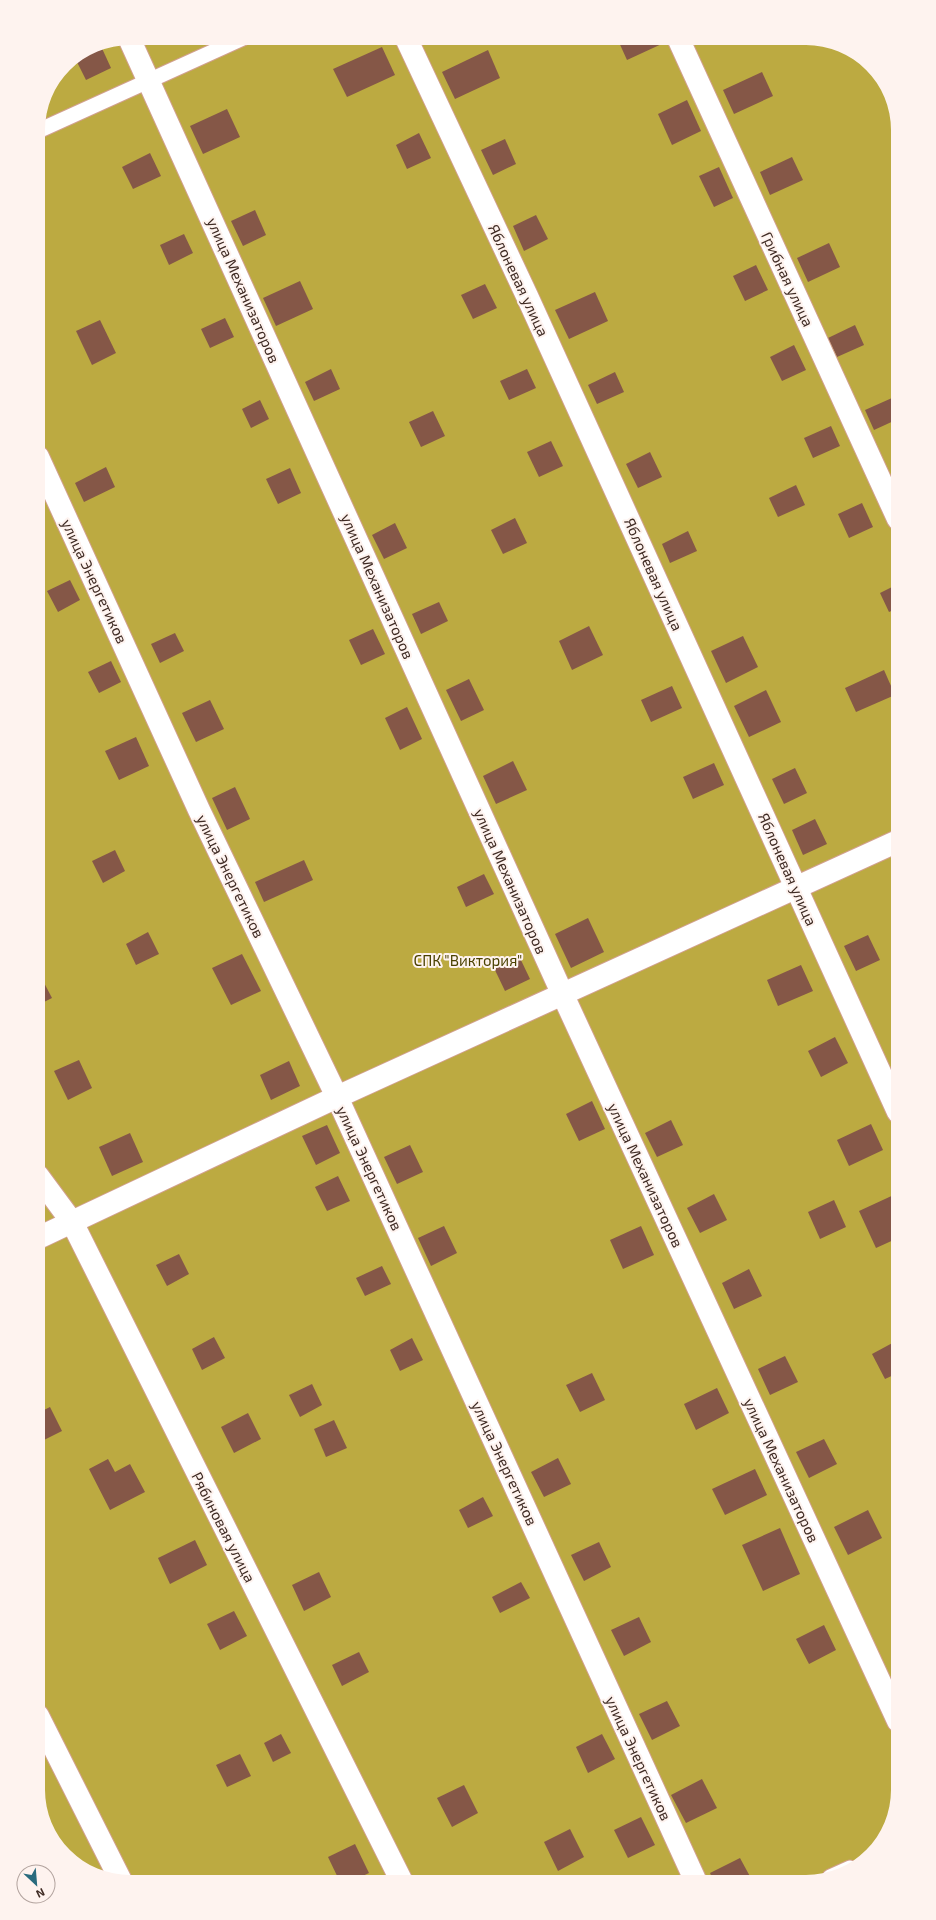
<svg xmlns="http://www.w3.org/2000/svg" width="936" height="1920" font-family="'Exo 2',sans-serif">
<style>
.green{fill:#bcaa41}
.building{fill:#855747}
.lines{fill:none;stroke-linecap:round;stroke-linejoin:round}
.service-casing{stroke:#d2a08e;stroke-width:17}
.minor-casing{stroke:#d2a08e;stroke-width:24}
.service{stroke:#fff;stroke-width:15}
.minor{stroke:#fff;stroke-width:22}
.labels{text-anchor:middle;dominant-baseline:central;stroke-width:4;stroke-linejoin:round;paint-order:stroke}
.street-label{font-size:15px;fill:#3f2b24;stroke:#fef3ef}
.park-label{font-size:15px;fill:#4a4100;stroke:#fef3ef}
</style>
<rect width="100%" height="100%" fill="#fcc7b5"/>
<!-- green -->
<path class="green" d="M130 38H813L862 57 891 95 898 130V1791L882 1841 841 1875 806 1882H124L79 1866 45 1825 38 1790V124L45 94 65 65 95 45Z"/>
<!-- building -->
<g class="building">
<path d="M617 38H665L666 42 627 60Z"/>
<path d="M100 44 111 68 86 80 75 58 95 45Z"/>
<path d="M382 47 395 75 347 97 333 69Z"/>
<path d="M488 50 500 78 455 99 442 72Z"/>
<path d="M762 72 773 96 734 114 723 90Z"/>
<path d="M687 100 701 131 672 145 658 114Z"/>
<path d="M227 109 240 137 203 154 190 126Z"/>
<path d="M419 133 431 158 407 169 396 145Z"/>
<path d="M505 139 516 164 493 175 481 150Z"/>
<path d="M150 153 161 176 133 189 122 167Z"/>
<path d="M792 157 803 180 770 195 760 172Z"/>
<path d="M719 167 733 198 714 207 699 176Z"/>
<path d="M255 210 266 235 243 246 231 221Z"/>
<path d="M536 215 548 239 524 251 513 226Z"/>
<path d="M184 234 193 253 169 265 160 245Z"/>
<path d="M829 243 840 267 808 282 797 258Z"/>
<path d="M756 265 768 290 745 301 733 276Z"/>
<path d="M300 281 313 309 276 326 263 298Z"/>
<path d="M485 284 497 308 473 319 461 295Z"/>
<path d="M595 292 608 321 569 339 555 310Z"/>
<path d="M225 318 234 337 210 348 201 329Z"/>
<path d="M100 320 116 353 92 365 76 331Z"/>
<path d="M855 325 864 345 837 357 828 338Z"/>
<path d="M794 345 806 370 782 381 770 357Z"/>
<path d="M331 369 340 389 314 401 305 382Z"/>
<path d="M527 369 536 388 509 400 500 381Z"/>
<path d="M615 372 624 392 597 404 588 385Z"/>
<path d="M892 398 898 410V419L874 430 865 410Z"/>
<path d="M260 400 269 419 251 428 242 409Z"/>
<path d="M433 411 445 436 421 447 409 422Z"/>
<path d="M831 426 840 446 813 458 804 438Z"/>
<path d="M551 441 563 466 539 477 527 452Z"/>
<path d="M650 452 662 477 638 488 626 464Z"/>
<path d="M106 467 115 487 84 502 75 483Z"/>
<path d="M290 468 301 493 278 504 266 479Z"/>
<path d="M796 485 805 505 778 517 769 498Z"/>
<path d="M862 503 873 527 849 538 838 514Z"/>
<path d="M515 518 527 543 503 554 491 530Z"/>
<path d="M395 523 407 548 384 559 372 535Z"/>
<path d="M688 531 697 551 670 563 662 544Z"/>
<path d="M70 580 80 600 58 612 47 591Z"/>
<path d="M898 584V608L889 612 880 593Z"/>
<path d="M439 602 448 621 421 634 412 614Z"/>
<path d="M589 626 603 655 572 670 559 641Z"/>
<path d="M373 629 385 654 361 665 349 640Z"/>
<path d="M175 633 184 651 160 663 151 644Z"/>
<path d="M743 636 758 667 726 683 711 651Z"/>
<path d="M111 661 121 682 99 693 88 672Z"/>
<path d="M884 670 895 695 856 712 845 688Z"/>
<path d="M469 679 484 710 461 721 446 690Z"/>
<path d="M672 686 682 708 651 722 641 700Z"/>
<path d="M766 690 781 722 749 737 734 706Z"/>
<path d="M210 700 224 729 196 742 182 713Z"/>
<path d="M407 707 422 739 400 750 385 718Z"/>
<path d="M136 737 149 766 119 780 105 751Z"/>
<path d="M513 761 527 790 496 804 483 776Z"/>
<path d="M714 763 724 785 693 799 683 777Z"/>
<path d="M795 768 807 793 784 804 772 779Z"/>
<path d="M235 787 250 819 227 830 212 798Z"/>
<path d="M815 819 827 844 803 855 792 830Z"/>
<path d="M115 850 125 871 103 883 92 861Z"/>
<path d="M304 860 313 880 264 902 255 882Z"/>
<path d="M484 874 494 894 466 907 457 887Z"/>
<path d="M588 918 604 952 571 968 555 934Z"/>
<path d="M148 932 159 954 136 965 126 944Z"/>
<path d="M868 935 880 960 856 971 844 946Z"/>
<path d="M242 954 261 991 231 1005 212 968Z"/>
<path d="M519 956 530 979 505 991 494 968Z"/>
<path d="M801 965 813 991 778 1006 767 980Z"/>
<path d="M41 977 52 998 38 1005V978Z"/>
<path d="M835 1037 848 1063 821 1077 808 1051Z"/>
<path d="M79 1060 92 1088 68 1100 54 1071Z"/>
<path d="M289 1061 300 1086 271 1100 260 1075Z"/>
<path d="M592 1101 605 1129 579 1141 566 1114Z"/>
<path d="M671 1120 683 1145 657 1157 645 1133Z"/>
<path d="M871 1124 883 1150 849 1166 837 1140Z"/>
<path d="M327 1125 340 1153 316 1165 302 1136Z"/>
<path d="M130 1133 143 1162 112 1176 99 1147Z"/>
<path d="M410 1145 423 1172 397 1184 384 1157Z"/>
<path d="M338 1176 350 1201 327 1211 315 1187Z"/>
<path d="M898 1193V1238L876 1248 859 1211Z"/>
<path d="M714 1194 727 1220 700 1233 687 1208Z"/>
<path d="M834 1200 846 1227 820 1239 808 1212Z"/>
<path d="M444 1226 457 1253 431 1266 418 1238Z"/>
<path d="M641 1226 654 1255 623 1269 610 1240Z"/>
<path d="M179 1254 189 1274 167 1286 156 1265Z"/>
<path d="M382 1266 391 1284 365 1296 356 1278Z"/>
<path d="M749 1269 762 1296 734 1309 722 1283Z"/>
<path d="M214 1337 225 1358 202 1370 192 1349Z"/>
<path d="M412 1338 423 1360 400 1371 390 1350Z"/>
<path d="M898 1340V1373L885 1379 872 1354Z"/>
<path d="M785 1356 798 1382 770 1395 758 1369Z"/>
<path d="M592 1373 605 1400 580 1412 566 1385Z"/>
<path d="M312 1384 322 1405 300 1417 289 1395Z"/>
<path d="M717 1388 729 1413 696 1430 684 1404Z"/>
<path d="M50 1407 62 1431 44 1440 38 1427V1413Z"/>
<path d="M248 1413 261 1439 234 1453 221 1427Z"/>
<path d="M334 1420 347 1448 326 1457 314 1429Z"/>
<path d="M824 1439 837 1464 809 1478 796 1452Z"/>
<path d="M558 1458 571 1484 544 1497 531 1472Z"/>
<path d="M108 1459 115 1472 130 1464 145 1492 110 1510 89 1469Z"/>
<path d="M755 1469 767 1495 725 1515 712 1489Z"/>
<path d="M483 1497 493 1516 468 1528 459 1510Z"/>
<path d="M868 1510 882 1538 848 1555 834 1527Z"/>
<path d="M780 1528 800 1574 763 1591 742 1545Z"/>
<path d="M195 1540 207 1565 170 1584 158 1558Z"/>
<path d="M599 1542 611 1567 584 1581 571 1555Z"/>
<path d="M319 1572 331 1597 304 1611 292 1585Z"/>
<path d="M521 1582 530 1598 500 1613 492 1597Z"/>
<path d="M234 1611 247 1636 220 1650 207 1624Z"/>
<path d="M639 1617 651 1642 624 1656 611 1630Z"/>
<path d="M824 1625 836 1650 809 1664 796 1639Z"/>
<path d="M359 1652 369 1672 342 1686 332 1665Z"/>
<path d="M667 1701 680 1726 652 1740 639 1714Z"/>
<path d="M281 1734 291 1753 273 1762 264 1743Z"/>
<path d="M602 1734 615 1759 588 1773 576 1747Z"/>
<path d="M240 1754 251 1776 227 1787 216 1765Z"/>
<path d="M38 1761 44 1772 38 1775Z"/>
<path d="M702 1779 717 1808 686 1823 671 1795Z"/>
<path d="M464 1785 478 1813 452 1827 437 1798Z"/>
<path d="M641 1817 655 1845 628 1858 614 1830Z"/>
<path d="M570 1829 584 1857 558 1871 544 1842Z"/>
<path d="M355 1844 369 1873 350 1882H340L328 1857Z"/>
<path d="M740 1858 753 1882H714L710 1873Z"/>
</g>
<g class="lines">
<defs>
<g id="service">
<path d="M38 131 243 38"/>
<path d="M830 1877 850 1868"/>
</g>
<g id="minor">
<path d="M129 38 562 993 898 1721"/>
<path d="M406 38 527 296 898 1112"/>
<path d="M678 38 898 519"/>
<path d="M38 457 199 810 337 1097 696 1882"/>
<path d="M38 1176 72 1222 402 1882"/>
<path d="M38 1238 337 1097 898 841"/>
<path d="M38 1716 121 1881"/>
</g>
</defs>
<!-- service casing -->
<use href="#service" class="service-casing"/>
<!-- minor casing -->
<use href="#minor" class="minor-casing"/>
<!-- service -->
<use href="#service" class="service"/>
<!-- minor -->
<use href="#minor" class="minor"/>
</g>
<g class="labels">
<!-- street labels -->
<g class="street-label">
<text transform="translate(788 279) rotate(65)">Грибная улица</text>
<text transform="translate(519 280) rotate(65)">Яблоневая улица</text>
<text transform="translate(244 290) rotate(66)">улица Механизаторов</text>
<text transform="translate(654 574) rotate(66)">Яблоневая улица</text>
<text transform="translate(95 581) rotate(65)">улица Энергетиков</text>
<text transform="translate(378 586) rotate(66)">улица Механизаторов</text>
<text transform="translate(788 869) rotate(66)">Яблоневая улица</text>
<text transform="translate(231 876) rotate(64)">улица Энергетиков</text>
<text transform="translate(511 881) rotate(66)">улица Механизаторов</text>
<text transform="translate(370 1168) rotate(65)">улица Энергетиков</text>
<text transform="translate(646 1175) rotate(65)">улица Механизаторов</text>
<text transform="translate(505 1463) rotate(65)">улица Энергетиков</text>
<text transform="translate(782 1470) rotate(65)">улица Механизаторов</text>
<text transform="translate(224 1527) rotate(63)">Рябиновая улица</text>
<text transform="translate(639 1758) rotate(65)">улица Энергетиков</text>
</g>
<!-- park labels -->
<g class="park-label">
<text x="468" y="960">СПК "Виктория"</text>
</g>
</g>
<!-- crop -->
<path d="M0 0H936V1920H0ZM130 45H806A85 85 0 0 1 891 130V1790A85 85 0 0 1 806 1875H130A85 85 0 0 1 45 1790V130A85 85 0 0 1 130 45Z" fill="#fef3ef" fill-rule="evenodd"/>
<!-- north arrow -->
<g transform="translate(36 1884) rotate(154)"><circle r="19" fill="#fef3ef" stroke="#b2a39e"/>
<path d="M0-3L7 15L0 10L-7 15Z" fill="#296b7e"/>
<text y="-6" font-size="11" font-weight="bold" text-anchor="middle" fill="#3f2b24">N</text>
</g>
</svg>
